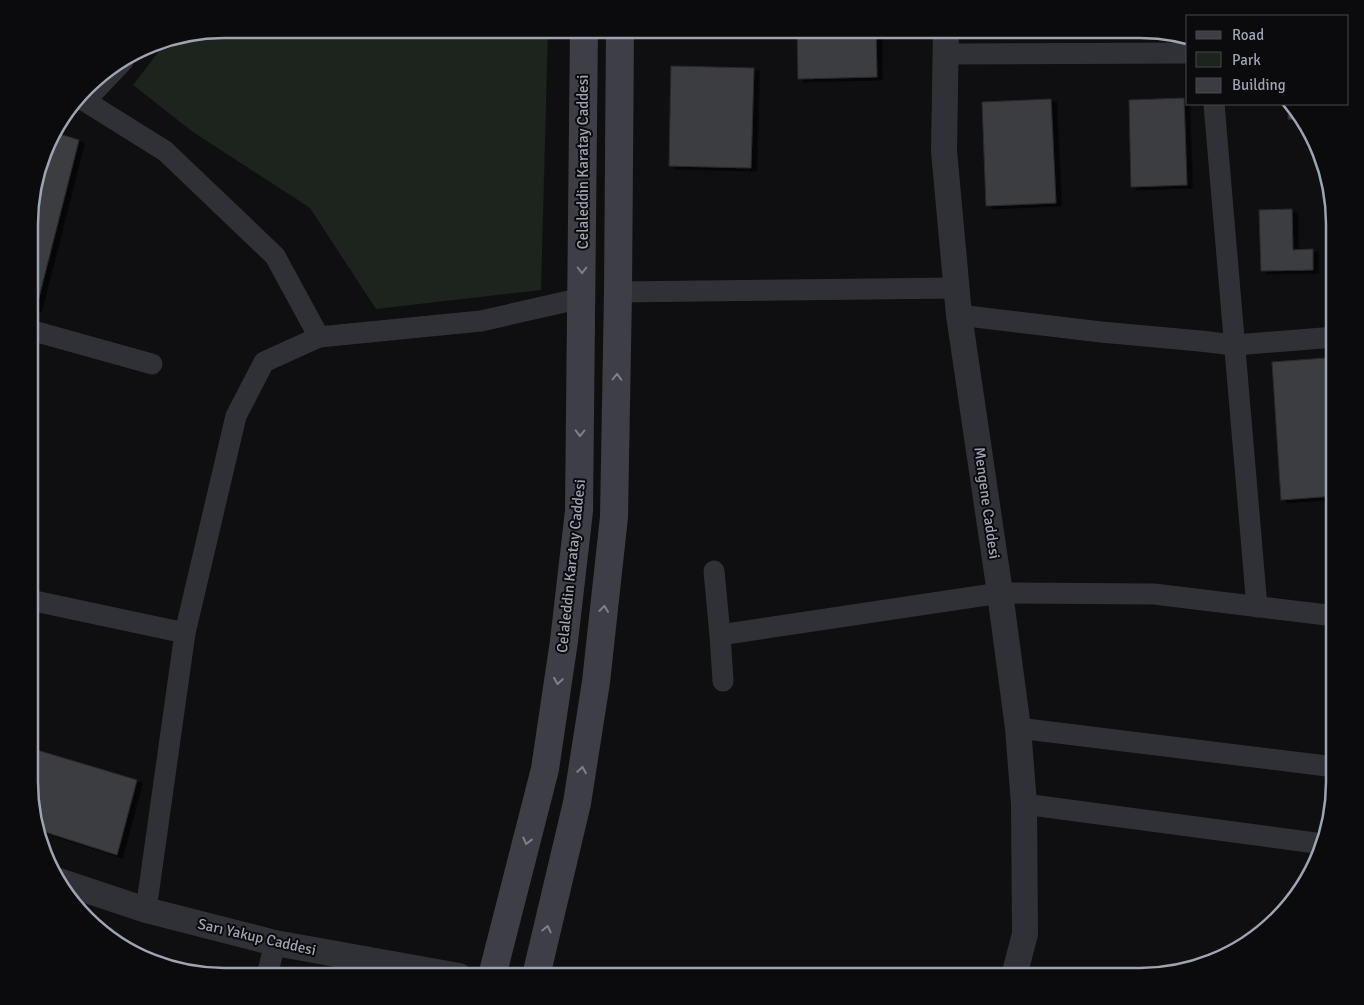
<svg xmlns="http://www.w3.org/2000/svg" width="1364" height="1005" font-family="Signika,sans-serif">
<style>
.green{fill:#1c241d}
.building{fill:#3b3c41;stroke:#2a292d;filter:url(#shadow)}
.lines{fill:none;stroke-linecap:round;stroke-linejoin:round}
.minor{stroke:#303136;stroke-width:21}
.tertiary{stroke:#303136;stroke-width:26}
.secondary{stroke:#3e3f46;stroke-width:28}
.oneway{stroke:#7d818d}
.labels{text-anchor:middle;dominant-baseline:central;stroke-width:4;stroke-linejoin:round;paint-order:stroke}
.street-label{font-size:15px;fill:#9fa4b3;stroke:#0b0a0c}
.rim{fill:none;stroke:#9fa4b3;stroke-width:2.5}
</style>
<defs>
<filter id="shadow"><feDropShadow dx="5.5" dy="3" stdDeviation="0" flood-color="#0009"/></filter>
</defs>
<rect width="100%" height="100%" fill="#0f0f11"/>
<!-- green -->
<path class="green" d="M223 29H548L541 290 376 309 310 208 193 132 133 85 169 38Z"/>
<!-- building -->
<g class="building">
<path d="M797 29H876L877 77 798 79Z"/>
<path d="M972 29H1035V30L972 32Z"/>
<path d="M671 66 754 68 751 168 669 166Z"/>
<path d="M1184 98 1187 185 1131 187 1129 100Z"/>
<path d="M1051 99 1056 203 986 206 982 102Z"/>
<path d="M1289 104 1302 120 1288 119Z"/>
<path d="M53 132 79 140 36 309 30 307V198Z"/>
<path d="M1292 209 1293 250 1313 249V270L1261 271 1259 210Z"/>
<path d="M1335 293V327H1328L1327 294Z"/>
<path d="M1326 358 1331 440H1335V496L1281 500 1272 362Z"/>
<path d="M37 750 137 780 117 855 39 830 29 795V782Z"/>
</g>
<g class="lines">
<!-- minor -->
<g class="minor">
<path d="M946 54 1188 53"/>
<path d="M77 99 85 101 165 151 275 256 319 337"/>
<path d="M85 101 123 61"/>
<path d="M1214 104 1257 607"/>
<path d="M618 292 956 288"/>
<path d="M959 315 1101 332 1200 341 1235 345 1335 337"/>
<path d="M30 330 152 364"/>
<path d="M714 571 720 635"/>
<path d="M30 600 185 633"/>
<path d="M723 681 720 635 1000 593 1154 594 1335 616"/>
<path d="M1018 728 1335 767"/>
<path d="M1024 804 1323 844"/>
<path d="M146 910 185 633 236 416 264 362 319 337 481 321 582 298"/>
<path d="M267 976 275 943"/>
</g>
<!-- tertiary -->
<g class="tertiary">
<path d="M946 29 944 151 959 315 1000 593 1018 728 1024 804 1025 934 1014 976"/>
<path d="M59 881 146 910 275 943 459 976"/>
</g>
<!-- secondary -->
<g class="secondary">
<path d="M492 976 545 769 564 641 579 511 584 29"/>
<path d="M536 976 577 803 596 682 614 517 618 292 620 29"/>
</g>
</g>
<!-- one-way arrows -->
<defs><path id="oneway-chevron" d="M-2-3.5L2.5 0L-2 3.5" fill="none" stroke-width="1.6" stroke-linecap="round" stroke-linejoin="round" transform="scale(1.25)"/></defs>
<g class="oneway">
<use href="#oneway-chevron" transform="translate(582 270) rotate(90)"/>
<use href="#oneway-chevron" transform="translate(617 377) rotate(-89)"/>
<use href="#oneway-chevron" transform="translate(580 433) rotate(91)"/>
<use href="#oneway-chevron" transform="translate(604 609) rotate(-84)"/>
<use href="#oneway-chevron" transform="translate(558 681) rotate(99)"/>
<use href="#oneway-chevron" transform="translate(582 770) rotate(-81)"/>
<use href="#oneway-chevron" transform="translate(527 841) rotate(104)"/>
<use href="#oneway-chevron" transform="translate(547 929) rotate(-77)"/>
</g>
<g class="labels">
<!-- street labels -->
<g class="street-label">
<text transform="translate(583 162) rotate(-90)">Celaleddin Karatay Caddesi</text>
<text transform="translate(987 503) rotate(82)">Mengene Caddesi</text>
<text transform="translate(571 566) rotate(-84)">Celaleddin Karatay Caddesi</text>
<text transform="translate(257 937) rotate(13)">Sarı Yakup Caddesi</text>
</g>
</g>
<!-- crop -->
<path d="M0 0H1364V1005H0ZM224 38H1140A186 186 0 0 1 1326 224V782A186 186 0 0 1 1140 968H224A186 186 0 0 1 38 782V224A186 186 0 0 1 224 38Z" fill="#0b0a0c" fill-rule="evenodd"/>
<path class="rim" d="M224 38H1140A186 186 0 0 1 1326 224V782A186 186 0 0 1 1140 968H224A186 186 0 0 1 38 782V224A186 186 0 0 1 224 38Z"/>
<!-- legend -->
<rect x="1186" y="15" width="162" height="90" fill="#0b0a0c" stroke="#46484f"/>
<rect x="1196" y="31" width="25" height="8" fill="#3e3f46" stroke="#46484f"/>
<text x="1232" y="40" font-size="15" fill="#9fa4b3">Road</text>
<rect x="1196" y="52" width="25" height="15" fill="#1c241d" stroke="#46484f"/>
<text x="1232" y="65" font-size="15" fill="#9fa4b3">Park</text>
<rect x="1196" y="78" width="25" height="15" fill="#3b3c41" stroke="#46484f"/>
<text x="1232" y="90" font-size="15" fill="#9fa4b3">Building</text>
</svg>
